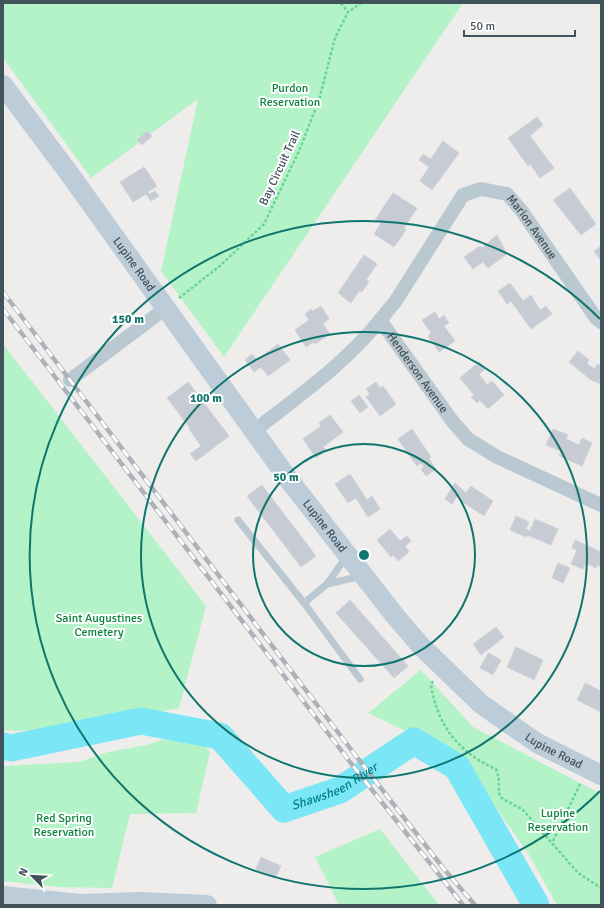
<svg xmlns="http://www.w3.org/2000/svg" width="604" height="908" font-family="Signika,sans-serif">
<style>
.green{fill:#b3f3c7}
.lines{fill:none;stroke-linecap:round;stroke-linejoin:round}
.river{stroke:#7be6f6;stroke-width:27}
.building{fill:#c7cbd3;stroke:#cfd3d9}
.path{stroke:#68d596;stroke-width:2.5;stroke-dasharray:3 2;stroke-linecap:butt}
.lane{stroke:#bac8d1;stroke-width:7}
.street{stroke:#bac8d1;stroke-width:14}
.secondary{stroke:#bcccd8;stroke-width:20}
.rail-casing{stroke:#adb2b8;stroke-width:4.5}
.rail{stroke:#fff;stroke-width:3;stroke-dasharray:9;stroke-linecap:butt}
.ring{fill:none;stroke:#0f766e;stroke-width:2}
.labels{text-anchor:middle;dominant-baseline:central;stroke-width:4;stroke-linejoin:round;paint-order:stroke}
.park-label{font-size:12px;fill:#0c843e;stroke:#fff}
.street-label{font-size:12px;fill:#42525b;stroke:#fff}
.water-label{font-size:13px;font-style:italic;fill:#037f91;stroke:#fff}
.centre{fill:#0f766e;stroke:#fff;stroke-width:2}
.ring-label{font-size:12px;text-anchor:middle;font-weight:bold;fill:#0f766e;stroke:#fff;stroke-width:4;stroke-linejoin:round;paint-order:stroke}
</style>
<rect width="100%" height="100%" fill="#efecec"/>
<!-- green -->
<g class="green">
<path d="M3 3H463L224 357 161 271 198 99 91 178 3 58Z"/>
<path d="M3 344 206 606 179 708C122 718 61 734 3 730Z"/>
<path d="M421 670 473 727 601 794V905H557L528 853 460 757 368 713Z"/>
<path d="M189 735 196 737 210 752 196 813 130 814 112 888 59 887 3 881V766L79 762 108 752 147 745 170 737Z"/>
<path d="M380 829 439 905H339L315 857Z"/>
</g>
<g class="lines">
<!-- river -->
<path class="river" id="s1" d="M3 746 11 748 141 721 220 736 284 809 340 790 414 741 457 767 536 905"/>
</g>
<!-- building -->
<g class="building">
<path d="M537 117 543 125 530 136 554 168 540 178 530 164 528 166 508 138Z"/>
<path d="M147 131 152 136 142 145 137 140Z"/>
<path d="M443 141 459 153 432 190 420 181 429 167 419 160 423 154 431 159Z"/>
<path d="M144 167 157 186 148 192 150 194 155 191 159 196 151 201 146 194 133 202 120 182Z"/>
<path d="M570 188 596 224 581 235 553 200Z"/>
<path d="M393 193 417 208 404 228 406 230 394 247 374 234 381 223 375 220Z"/>
<path d="M497 235 507 254 488 268 483 262 473 269 464 257 480 246 482 248Z"/>
<path d="M601 246V261L594 251Z"/>
<path d="M364 255 377 264 366 280 369 281 362 292 359 291 351 303 338 293Z"/>
<path d="M510 283 523 301 531 295 540 310 546 306 552 314 531 329 511 301 507 304 498 291Z"/>
<path d="M321 306 329 319 323 324 330 334 315 344 314 342 306 347 295 330 309 320 305 314 311 309 313 311Z"/>
<path d="M435 312 439 319 444 315 449 323 444 326 455 341 439 352 428 336 431 333 422 320Z"/>
<path d="M278 344 290 360 268 376 261 367 254 372 245 360 252 354 257 360Z"/>
<path d="M578 351 589 360 587 364 595 369 597 364 601 366V384L591 380 569 362Z"/>
<path d="M479 362 485 369 479 374 487 385 492 381 504 395 488 409 480 400 477 403 471 397 474 395 460 378Z"/>
<path d="M188 382 229 436 196 461 190 454 201 446 189 429 190 428 167 398Z"/>
<path d="M376 382 380 388 383 386 396 404 380 416 366 397 370 394 366 389Z"/>
<path d="M359 395 368 407 360 413 351 401Z"/>
<path d="M330 415 343 432 323 447 326 450 316 458 303 439 321 426 319 423Z"/>
<path d="M412 429 431 457 429 459 436 469 426 476 421 469 424 467 421 463 417 466 398 439Z"/>
<path d="M553 429 568 435 566 439 579 445 582 438 592 443 582 466 559 456 561 451 546 445Z"/>
<path d="M350 474 367 500 372 496 380 509 368 517 356 498 348 503 335 484Z"/>
<path d="M455 483 466 493 471 486 493 501 484 516 461 501 462 499 457 496 452 504 445 499Z"/>
<path d="M262 485 316 556 301 567 247 496Z"/>
<path d="M516 516 529 522 526 529 530 531 535 519 558 529 551 545 527 535 526 537 510 530Z"/>
<path d="M390 529 400 541 407 536 411 541 405 546 409 552 398 561 393 555 391 557 377 540Z"/>
<path d="M575 540 601 552V567L597 565 596 568 586 563 583 569 571 564 577 550 572 548Z"/>
<path d="M558 563 570 568 563 583 552 578Z"/>
<path d="M350 600 408 666 394 678 336 613Z"/>
<path d="M496 627 504 637 481 655 473 644Z"/>
<path d="M516 647 543 660 534 680 507 667Z"/>
<path d="M488 653 501 660 493 675 480 668Z"/>
<path d="M585 683 601 691V712L577 700Z"/>
<path d="M261 857 281 866 275 878 256 869Z"/>
</g>
<g class="lines">
<!-- path -->
<g class="path">
<path d="M341 3 348 12"/>
<path d="M179 298 221 265 264 224 299 151 319 100 335 38 348 12 361 3"/>
<path d="M433 681 431 685C437 725 459 753 496 769 501 782 497 786 500 797L523 810 578 873 601 888"/>
<path d="M553 841 580 784"/>
</g>
<!-- lane -->
<g class="lane">
<path d="M238 520 304 603 360 679"/>
<path d="M346 557 327 584 362 576"/>
<path d="M304 603 327 584"/>
</g>
<!-- street -->
<g class="street">
<path id="s2" d="M380 320 395 302 463 195 481 189 507 194 521 210 596 318 601 322"/>
<path d="M70 380 166 308"/>
<path id="s3" d="M254 431C296 398 347 362 380 320L453 422 468 439 497 457 601 505"/>
</g>
<!-- secondary -->
<g class="secondary">
<path id="s4" d="M3 85 71 176 289 480 396 617 421 646 481 704 537 743 601 775"/>
<path d="M3 896 80 904 140 902 207 905"/>
</g>
<defs>
<g id="rail">
<path d="M3 292 356 756 444 869 475 905"/>
<path d="M3 309 350 762 463 905"/>
</g>
</defs>
<!-- rail casing -->
<use href="#rail" class="rail-casing"/>
<!-- rail -->
<use href="#rail" class="rail"/>
</g>
<!-- distance rings -->
<g class="ring">
<circle cx="364" cy="555" r="111"/>
<circle cx="364" cy="555" r="223"/>
<path d="M600 791A334 334 0 1 1 600 319"/>
</g>
<g class="labels">
<!-- park labels -->
<g class="park-label">
<text x="290" y="88">Purdon<tspan x="290" dy="14">Reservation</tspan></text>
<text x="99" y="618">Saint Augustines<tspan x="99" dy="14">Cemetery</tspan></text>
<text x="558" y="813">Lupine<tspan x="558" dy="14">Reservation</tspan></text>
<text x="64" y="818">Red Spring<tspan x="64" dy="14">Reservation</tspan></text>
</g>
<!-- street labels -->
<g class="street-label">
<text transform="translate(280 168) rotate(-65)">Bay Circuit Trail</text>
<text stroke="none"><textPath href="#s2" startOffset="237">Marion Avenue</textPath></text>
<text stroke="none"><textPath href="#s4" startOffset="222">Lupine Road</textPath></text>
<text stroke="none"><textPath href="#s3" startOffset="233">Henderson Avenue</textPath></text>
<text stroke="none"><textPath href="#s4" startOffset="546">Lupine Road</textPath></text>
<text stroke="none"><textPath href="#s4" startOffset="870">Lupine Road</textPath></text>
</g>
<!-- water labels -->
<g class="water-label">
<text stroke="none"><textPath href="#s1" startOffset="374">Shawsheen River</textPath></text>
</g>
</g>
<circle cx="364" cy="555" r="6" class="centre"/>
<g class="ring-label">
<text x="128" y="323">150 m</text>
<text x="206" y="402">100 m</text>
<text x="286" y="481">50 m</text>
</g>
<!-- border -->
<rect width="604" height="908" fill="none" stroke="#42525b" stroke-width="8"/>
<!-- north arrow -->
<g transform="translate(32 876) rotate(294)" stroke="#ffffff" stroke-width="3" paint-order="stroke">
<path d="M0-3L7 15L0 10L-7 15Z" fill="#42525b"/>
<text y="-6" font-size="11" font-weight="bold" text-anchor="middle" fill="#42525b">N</text>
</g>
<!-- scale -->
<path d="M464 30v6h111v-6" fill="none" stroke="#42525b" stroke-width="2"/>
<text x="470" y="30" font-size="12" fill="#42525b" stroke="#ffffff" stroke-width="3" paint-order="stroke">50 m</text>
</svg>
